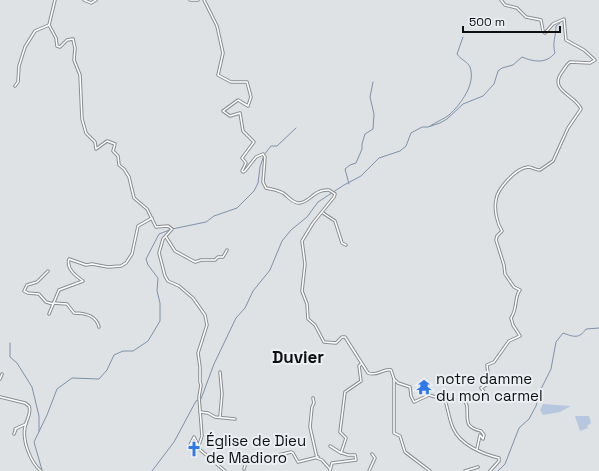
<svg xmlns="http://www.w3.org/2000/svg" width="599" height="471" font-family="'Space Grotesk',sans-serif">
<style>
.green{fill:#b6c7df}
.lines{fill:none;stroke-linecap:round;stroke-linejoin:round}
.stream{stroke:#7e90aa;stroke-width:1}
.street-casing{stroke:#8a8d90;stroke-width:3.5}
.street{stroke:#fff;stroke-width:1.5}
.labels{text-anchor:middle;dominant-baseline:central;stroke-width:4;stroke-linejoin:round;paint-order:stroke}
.poi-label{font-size:15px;fill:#0e0f10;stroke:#eceff3;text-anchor:start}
.quarter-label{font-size:17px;font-weight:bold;fill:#0e0f10;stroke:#eceff3}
</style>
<rect width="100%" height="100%" fill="#dfe2e5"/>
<!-- green -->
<g class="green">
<path d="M543 404 571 406 560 412 543 415 540 410Z"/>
<path d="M575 416H589L591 423 587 426 588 428 580 431Z"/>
</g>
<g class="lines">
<!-- stream -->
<g class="stream">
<path d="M430 126C436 122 444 119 449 115 461 104 476 84 470 67 468 62 460 59 457 54L463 37"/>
<path d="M349 184 345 169 350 165 356 163 362 149V144L365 134 373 129 374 114 370 97 373 82"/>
<path d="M10 343V357L17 363 32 387 39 416V431"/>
<path d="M201 399 214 364 236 318 245 308 253 291 270 270 282 241 291 230 307 217 318 202 344 185 361 176 379 158 400 151 406 146 411 133 422 127H428L440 123 447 119 463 104 483 96 494 84 498 71 502 68 513 65 522 57C534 62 546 64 555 53 552 43 556 36 556 26L560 23"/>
<path d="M42 470 34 442 47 415 57 389 72 378 99 379 107 370 114 355 123 351H133L148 341 160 321V303L157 291 158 278 148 265 146 259 159 234 172 229 206 222 214 216 237 208 254 191 258 183 260 167 264 155 271 146H277L296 128"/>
<path d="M152 471 174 442 196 401 198 400"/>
<path d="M498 471 505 464 519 428 529 419 536 406 540 391 551 369 556 342 563 333C574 337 579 339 586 329L599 328"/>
</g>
<defs>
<g id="street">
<path d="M84 0 91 3 96 0"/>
<path d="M190 0H198"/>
<path d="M204 0 217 26 223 53 218 75 231 82H247L251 97 248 106 238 100 223 111 230 116 240 113 243 131 254 142 242 158 246 163 242 171 243 172 245 171 256 157 263 154 265 157 263 182 266 188C272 189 277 190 283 193 289 197 292 203 299 203 310 203 313 189 329 190L335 194 334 197 313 223 302 241 305 264 302 291 307 304 308 319 315 325 324 342 336 343 342 337H345L368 373C377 377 383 368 391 370L394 379V433L400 436 405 452 430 471"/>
<path d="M49 25 56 38 57 46 60 47 67 40 73 39 75 48 74 60 80 75 82 119 86 133 95 142 96 149 107 141 115 144 113 151 118 156 119 165 124 169 129 177 134 198 147 209 156 227 168 226 172 229 163 239 159 253 165 276 168 281 179 286 193 298 205 315 207 325 198 353 200 367V382L201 385 199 397 202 436 198 448 225 471"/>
<path d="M15 86 18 82 19 66 25 47 35 31 49 25 55 0"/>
<path d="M323 213 335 221 342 243 346 245"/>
<path d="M166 237 175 251 195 262 201 260H215L218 257H223L227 250"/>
<path d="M48 271 37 282 27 285 24 291 28 293 39 294 46 302 53 304"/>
<path d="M53 303 67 304 74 313C85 313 96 315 99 327"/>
<path d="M49 314 59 290 83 281C76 276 66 269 69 259L86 265 92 264 108 267 121 266 126 263 132 254 138 226 152 218"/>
<path d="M0 379 2 374"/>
<path d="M394 379 398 383 410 387 411 396 414 402 429 395 445 400C448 409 449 419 453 428 460 445 483 454 499 458V461L490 471"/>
<path d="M0 397 25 403 29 406C32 415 26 419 25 427 22 441 31 463 41 471"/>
<path d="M313 398 314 403 312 407 310 427 317 458 322 460 330 469"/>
<path d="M200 412 208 413 215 417 235 419"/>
<path d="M220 417 222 394 220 372"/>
<path d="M15 429 26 424"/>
<path d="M14 434 16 429"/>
<path d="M190 445 194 437 198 445"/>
<path d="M330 446 341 453 346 438 340 432 345 392 361 381 359 366 361 364"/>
<path d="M477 449 480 435 483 439 484 435 481 431C464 427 468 421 467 406 466 403 464 401 464 397L467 395 471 397H488L481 388 489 383 487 365 494 362 509 341 520 336 513 325 511 318C518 308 514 297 520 290L514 287 505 274 504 265 496 240 497 236 502 231C497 223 494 210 496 200 497 189 516 168 528 167 532 167 535 170 540 170L553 161 568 128 581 109C576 95 548 91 562 72 565 68 566 65 570 62L590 63 595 60 584 50 566 40 564 19 553 24 545 33 543 31 541 20 526 17 517 8 505 5 501 0"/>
<path d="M244 469 246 462 253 457 263 459 291 452 293 453 298 462 318 457"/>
<path d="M330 471 332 463 356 460 355 455H348L342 453"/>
<path d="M369 471 375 458 372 454"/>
<path d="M465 471 478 467"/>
</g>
</defs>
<!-- street casing -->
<use href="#street" class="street-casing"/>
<!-- street -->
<use href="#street" class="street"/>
</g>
<!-- icons -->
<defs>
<symbol id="temple-bare" viewBox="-9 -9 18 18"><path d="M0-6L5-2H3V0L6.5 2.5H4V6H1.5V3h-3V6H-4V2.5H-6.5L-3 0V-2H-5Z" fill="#2f7ae7" stroke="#eceff3" stroke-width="2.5" paint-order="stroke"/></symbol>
<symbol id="church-bare" viewBox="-9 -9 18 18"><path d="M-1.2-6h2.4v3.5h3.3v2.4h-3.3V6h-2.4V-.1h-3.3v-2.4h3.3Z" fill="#2f7ae7" stroke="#eceff3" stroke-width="2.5" paint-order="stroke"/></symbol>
</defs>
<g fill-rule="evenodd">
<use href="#temple-bare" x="413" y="376" width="22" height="22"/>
<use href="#church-bare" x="183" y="438" width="22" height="22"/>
</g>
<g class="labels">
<!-- poi labels -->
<g class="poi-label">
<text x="436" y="378">notre damme<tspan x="436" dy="17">du mon carmel</tspan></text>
<text x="206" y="440">Église de Dieu<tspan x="206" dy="17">de Madioro</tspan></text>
</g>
<!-- quarter labels -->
<g class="quarter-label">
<text x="298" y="357">Duvier</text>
</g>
</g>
<!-- scale -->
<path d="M463 26v6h97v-6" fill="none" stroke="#0e0f10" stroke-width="2"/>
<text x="469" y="26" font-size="12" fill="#0e0f10" stroke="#eceff3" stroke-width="3" paint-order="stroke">500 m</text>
</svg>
